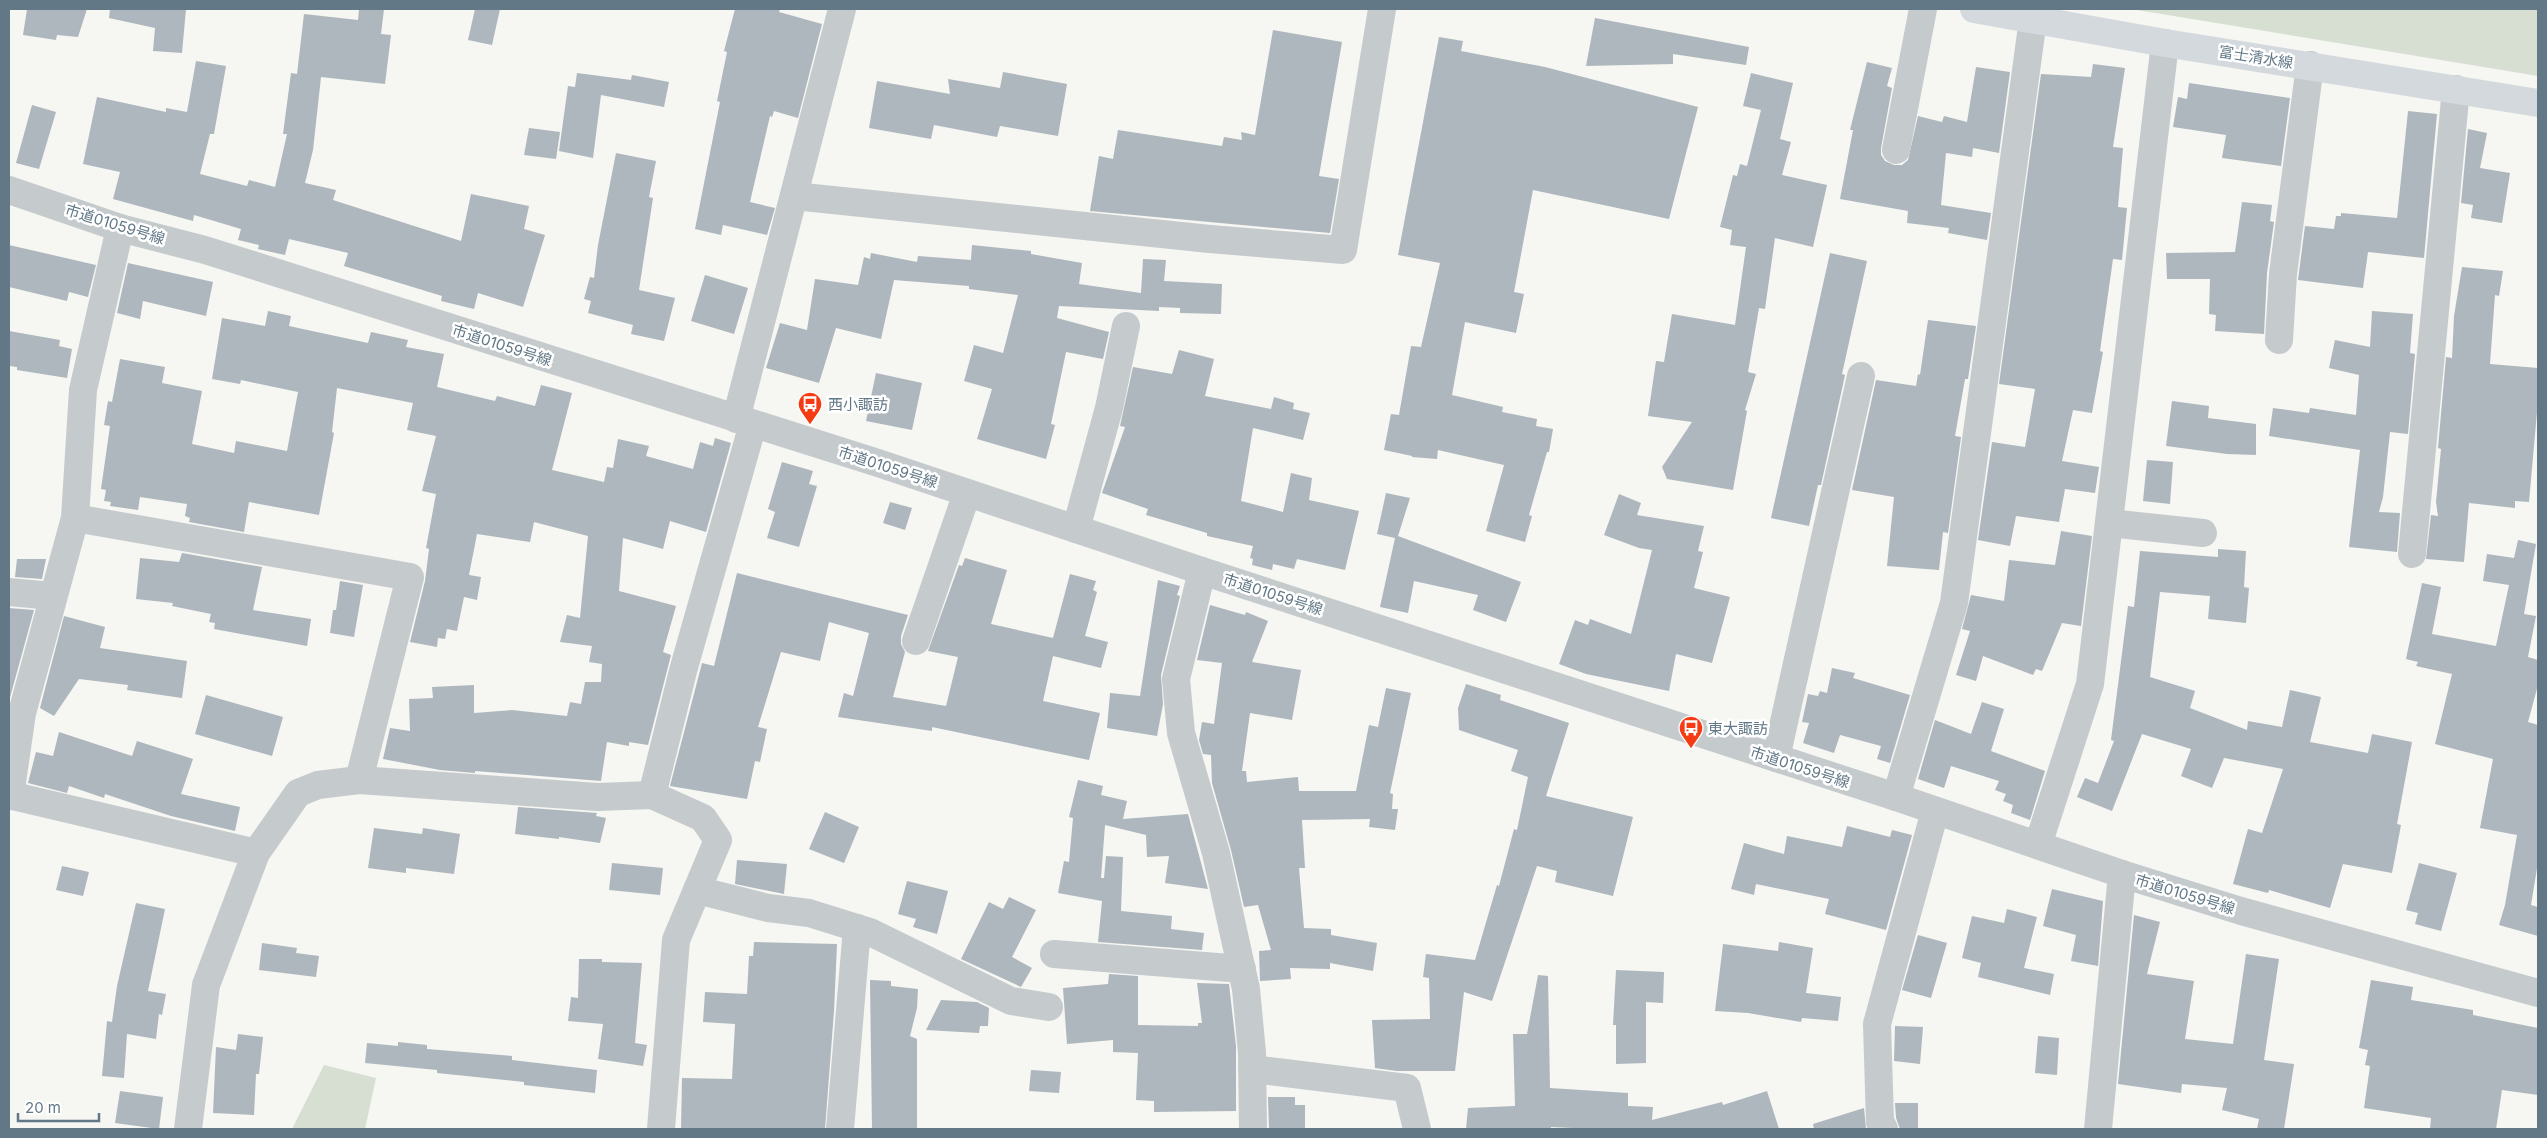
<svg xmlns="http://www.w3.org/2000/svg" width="2547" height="1138" font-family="Inter,'Noto Sans JP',sans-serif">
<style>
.green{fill:#d7dfd3}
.building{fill:#aeb7bd}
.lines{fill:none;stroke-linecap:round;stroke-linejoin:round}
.minor{stroke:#c5cacd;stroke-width:28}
.tertiary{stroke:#c5cacd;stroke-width:28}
.secondary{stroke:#d3d9dd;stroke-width:28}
.labels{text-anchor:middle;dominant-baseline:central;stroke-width:5;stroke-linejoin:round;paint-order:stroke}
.street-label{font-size:15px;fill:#627887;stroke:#fff}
.poi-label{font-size:15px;fill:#627887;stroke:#fff;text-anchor:start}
</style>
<rect width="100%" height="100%" fill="#f6f6f2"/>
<!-- green -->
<g class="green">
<path d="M2131 9H2538V76Z"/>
<path d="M324 1065 376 1078 365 1129H292Z"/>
</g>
<!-- building -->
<g class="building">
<path d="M27 9H87L78 37 57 35 56 40 23 35Z"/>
<path d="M110 9H186L182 53 153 51 155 28 109 18Z"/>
<path d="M359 9H384L381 34 391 35 385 84 321 77 313 150 305 183 336 190 333 200 461 241 471 194 529 206 524 229 545 235 523 307 478 293 474 309 441 301 442 296 344 266 348 253 289 239 285 255 258 249 259 245 238 240 241 229 194 215 193 221 113 199 120 172 83 164 97 97 166 112V108L187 112 196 61 226 66 214 134H210L200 174 247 186 249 180 275 187 287 134H283L291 73 297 74 304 14 358 20Z"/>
<path d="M475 9H500L492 45 468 40Z"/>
<path d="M735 9H780L779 12 822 24 798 118 774 111 772 117 770 116 750 202 775 208 767 235 723 225 721 235 695 229 720 102 717 101 727 52 724 51Z"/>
<path d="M1595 18 1749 47 1746 65 1673 54V64L1586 66Z"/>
<path d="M1273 30 1342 42 1319 176 1339 179 1330 233 1090 211 1099 156 1113 159 1118 130 1222 146 1224 137 1242 140 1241 132 1255 135Z"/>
<path d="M1439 37 1463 41 1461 51 1545 67 1698 107 1669 219 1533 190 1514 292 1524 294 1516 333 1465 322 1452 395 1503 407 1502 412 1537 419 1536 426 1553 429 1549 452H1547L1529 515 1532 516 1525 542 1486 531 1504 465 1438 450 1437 459 1412 457V456L1384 450 1391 414 1399 415 1411 346 1421 347 1440 263 1398 255Z"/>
<path d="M1867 62 1892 68 1887 86 1892 88 1881 148V155L1885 161 1894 165H1902L1908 160 1918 116 1942 122 1944 116 1967 122 1976 67 2010 72 1999 153 1973 148 1972 157 1946 153 1941 205 1991 213 1987 240 1948 233 1949 228 1907 223 1908 211 1840 199 1853 130H1850Z"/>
<path d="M2093 64 2125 68 2113 147 2123 148 2118 207 2127 208 2122 260 2113 259 2100 351 2103 352 2092 413 2073 410 2062 461 2099 467 2095 493 2065 489 2059 522 2016 516 2010 546 1978 540 1992 442 2025 447 2035 389 1999 384 2041 74 2091 77Z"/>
<path d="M1003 72 1067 84 1058 136 1000 126 997 137 934 125 931 139 869 128 877 81 950 94 948 79 1000 88Z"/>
<path d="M577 73 631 80 632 75 669 82 664 107 601 95 593 158 559 151 568 86 575 87Z"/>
<path d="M1751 73 1793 83 1780 139 1791 142 1782 175 1827 185 1813 247 1775 238 1765 309 1759 308 1748 372 1756 374 1745 410 1747 411 1733 490 1667 479 1662 467 1692 422 1648 416 1656 361 1664 362 1672 314 1735 325 1746 247 1730 245 1732 230 1720 227 1733 175 1737 176 1740 164 1747 166 1761 110 1743 106Z"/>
<path d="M2189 83 2290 98 2281 166 2222 158 2226 135 2173 127 2178 97 2187 99Z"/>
<path d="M32 105 56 112 39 169 16 163Z"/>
<path d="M2408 111 2437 114 2424 258 2368 252 2363 288 2298 280 2305 226 2334 229 2336 216H2341V213L2397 218Z"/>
<path d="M529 128 560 132 556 159 524 155Z"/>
<path d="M2468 129 2487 133 2480 168 2510 173 2502 223 2471 218 2473 205 2461 203Z"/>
<path d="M616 153 656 161 649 197 653 198 639 290 675 298 664 341 631 334 633 325 588 313 591 301 584 299 590 277 594 278 598 245Z"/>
<path d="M2242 202 2272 205 2270 221 2274 222 2267 273 2264 334 2215 331 2216 315 2209 314 2210 279H2167L2166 253 2235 252Z"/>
<path d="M9 245 96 265 88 297 69 292 67 301 9 287Z"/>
<path d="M972 245 1031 251V254L1082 263 1079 284 1141 293 1143 259 1166 260 1164 281 1222 284 1221 314 1180 313V308L1159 307V311L1059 306 1057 318 1109 332 1103 359 1066 352 1051 424 1055 425 1046 459 977 439 992 389 964 381 974 345 1003 353 1018 295 969 289V286L894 280 881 339 836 328 819 383 766 368 780 323 807 330 815 279 858 285 864 257 870 259 871 253 917 262 918 256 971 260Z"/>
<path d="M1830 253 1867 261 1842 374 1845 375 1821 485H1818L1809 526 1771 518Z"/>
<path d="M128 263 213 282 206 316 143 301 140 319 117 313Z"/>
<path d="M2462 267 2503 271 2499 296 2495 295 2490 364 2538 368V401L2529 502 2515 501V508L2469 503 2464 562 2426 559 2431 515 2438 516 2436 502 2441 449 2438 448 2446 357 2452 358 2454 316Z"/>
<path d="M705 275 748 288 734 334 691 321Z"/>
<path d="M268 311 291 316 289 326 368 343 371 332 408 340 406 347 444 354 437 387 495 401 497 396 535 406 541 385 572 393 552 470 604 482 607 467 613 468 618 439 649 446 646 456 693 469 700 442 713 446 715 438 731 443 706 532 670 521 663 549 623 538 619 591 676 606 663 652 671 655 648 745 629 742V746L607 742 601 781 475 771V773L440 770 383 759 390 728 410 731 409 699 433 698 432 687 474 685V713L512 710 567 716 570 702 581 704 585 682H601L602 664 589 662 592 646 560 642 567 615 580 618 588 536 534 522 530 542 477 534 469 575 481 577 477 600 464 597 457 631 447 629 445 639 438 638 437 647 410 642 425 581 429 549 426 548 436 494 422 491 436 436 407 430 413 403 337 388 332 432 334 433 319 515 249 502 244 532 189 522 190 518 185 516 187 504 140 497 138 510 110 506 111 502 104 501 106 490 101 489 110 426 104 425 108 401 112 402 120 359 165 367 162 383 202 391 192 444 234 453 236 441 287 451 298 392 241 380 240 384 212 379 222 318 265 326Z"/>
<path d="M2372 311 2413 314 2410 353 2415 354 2408 434 2390 432 2383 497 2379 512 2400 513 2397 552 2349 547 2360 450 2269 436 2273 408 2309 413 2310 408 2356 415 2359 375 2329 368 2335 340 2370 347Z"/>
<path d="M1928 320 1976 326 1968 379H1965L1955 436 1961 437 1948 533 1943 532 1939 570 1887 566 1894 497 1852 490 1876 380 1916 386 1918 374 1920 375Z"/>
<path d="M9 331 60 340 59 346 72 349 67 378 17 370V367L9 366Z"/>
<path d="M1179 350 1214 359 1205 396 1271 409 1274 397 1294 403 1293 409 1310 413 1303 440 1253 428 1241 501 1283 512 1291 473 1312 478 1309 500 1359 511 1345 570 1297 559 1294 569 1273 564 1272 570 1252 565 1253 559 1250 558 1253 546 1207 536V533L1146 515 1148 509 1102 493 1125 427 1120 426 1133 367 1172 374Z"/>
<path d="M876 373 922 383 912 430 866 421Z"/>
<path d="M2172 401 2209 406 2208 418 2256 424V455L2227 454 2166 446Z"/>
<path d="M2147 460 2173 462 2170 504 2143 501Z"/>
<path d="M782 462 813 471 809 484 817 486 799 547 767 538 775 512 768 509Z"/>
<path d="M1386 493 1410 498 1398 536 1521 582 1506 622 1473 610 1478 595 1414 581 1408 613 1380 607 1395 538 1377 534Z"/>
<path d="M1619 494 1641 503 1637 515 1704 526 1698 551 1703 552 1694 588 1730 597 1712 663 1676 654 1669 691 1586 674 1559 664 1575 620 1588 625 1590 619 1631 634 1652 550 1639 548 1604 535Z"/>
<path d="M890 502 912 508 905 530 883 523Z"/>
<path d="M2061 531 2092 536 2081 626 2062 623 2042 671 2036 669 2033 675 1983 656 1976 681 1956 675 1970 631 1962 629 1971 595 2004 601 2009 560 2055 565Z"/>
<path d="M2518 540 2536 544 2524 614 2536 616 2528 657 2538 660V685L2528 722 2538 725V862L2531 905 2538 907V936L2499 925 2505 905 2517 835 2480 828 2493 759 2435 744 2452 674 2416 666 2418 662 2406 659 2422 583 2441 587 2432 634 2496 646 2509 585 2483 581 2487 554 2514 558Z"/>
<path d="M2218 549 2246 551 2244 587 2249 588 2246 623 2208 619 2210 596 2160 592 2150 677 2195 691 2190 708 2247 730 2248 721 2282 727 2290 690 2321 697 2310 742 2368 753 2372 734 2412 742 2397 824 2401 825 2392 873 2343 864 2330 908 2269 890 2268 893 2233 884 2248 829 2262 833 2283 769 2224 758 2212 788 2181 776 2191 749 2142 734 2112 811 2077 797 2085 778 2098 783 2114 741 2111 740 2128 606 2134 607 2140 551 2218 557Z"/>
<path d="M182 553 262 567 253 610 311 619 307 646 214 629 215 623 209 622 211 614 172 606 173 603 136 599 140 558 179 562Z"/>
<path d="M965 558 1007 570 991 624 1053 638 1070 574 1096 581 1093 590 1097 592 1085 636 1108 642 1101 668 1053 656 1043 701 1100 713 1089 760 932 727V731L838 717 844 693 853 696 869 633 829 622 820 661 781 652 758 727 767 729 760 762 755 761 747 799 670 786 702 663 714 666 737 573 908 615 901 636V644L905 652 893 697 946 706 958 657 928 651 959 565 962 566Z"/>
<path d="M17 559H46L42 579 15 577Z"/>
<path d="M1158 580 1180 586 1177 595 1180 596 1161 675 1163 704 1157 736 1107 728 1110 693 1140 696Z"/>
<path d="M340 581 363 585 354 637 330 633 333 610H336Z"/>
<path d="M1210 605 1245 615 1246 612 1268 621 1252 662 1301 670 1292 720 1250 713 1242 771H1246L1247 782 1298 777 1299 791H1356L1369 725 1378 727 1386 688 1411 693 1390 793 1393 794 1392 809H1398L1395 830 1369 827 1370 819 1302 820 1305 868H1299L1304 928 1331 929V935L1377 943 1373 971 1330 963V969L1290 968 1291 979 1260 981 1259 951 1271 950 1258 905 1244 907 1231 850 1212 783 1211 755 1203 754 1199 740 1202 722 1214 724 1222 663 1197 660Z"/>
<path d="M9 608 34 610 9 701Z"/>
<path d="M64 616 105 627 100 648 187 661 182 698 127 690 128 685 79 679 54 716 40 708Z"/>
<path d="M1832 668 1855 673 1853 678 1910 695 1890 763 1877 759 1881 746 1840 735 1834 753 1803 743 1809 723 1802 722 1808 694 1818 696 1820 691 1827 693Z"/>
<path d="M1466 684 1501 695 1500 700 1569 723 1546 796 1633 817 1613 896 1555 882 1557 871 1537 866 1492 1001 1464 992 1455 1071H1397L1375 1068 1372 1020 1430 1019 1429 978 1423 977 1426 954 1475 960 1497 885 1499 886 1514 829 1517 830 1528 777 1511 771 1518 750 1459 730 1458 708Z"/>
<path d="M206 695 283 717 272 756 195 734Z"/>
<path d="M1982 702 2004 709 1991 751 2045 771 2030 820 2011 813 2013 805 2003 801 2006 794 1995 790 1999 781 1951 766 1944 788 1918 779 1935 720 1971 734Z"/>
<path d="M59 732 132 756 137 741 193 759 181 794 240 807 235 831 171 816 105 794 104 798 69 786 67 793 28 783 36 752 53 756Z"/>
<path d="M1078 780 1103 786 1101 795 1127 801 1123 819 1188 814 1208 889 1165 883 1169 856 1147 857 1146 835 1105 825 1101 878H1104L1106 856 1123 857 1121 911 1172 916 1171 929 1204 933 1202 950 1098 942 1102 901 1058 893 1064 861 1069 862 1073 818 1069 817Z"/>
<path d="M518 807 597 813 596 816 606 818 600 843 559 837V839L515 834Z"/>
<path d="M825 812 859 827 844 863 809 849Z"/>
<path d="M1847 826 1890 837 1892 830 1912 835 1886 930 1825 914 1829 899 1756 884 1754 895 1731 889 1744 843 1784 854 1787 836 1842 847Z"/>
<path d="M374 828 422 834 423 828 460 834 454 874 406 868V873L368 868Z"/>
<path d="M737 860 787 864 784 894 735 884Z"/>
<path d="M612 863 663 868 660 895 609 890Z"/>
<path d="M2419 863 2457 873 2441 931 2415 924 2418 913 2406 910Z"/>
<path d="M62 866 89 872 83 896 56 890Z"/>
<path d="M907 881 948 891 937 934 913 927 916 919 898 914Z"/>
<path d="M2052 889 2103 901 2098 966 2071 961 2076 935 2043 926Z"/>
<path d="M1009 897 1036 910 1012 957 1032 968 1021 987 961 959 989 902 1003 909Z"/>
<path d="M136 903 165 909 148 991 166 994 162 1015 159 1014 156 1039 127 1034 124 1078 102 1076 107 1021 112 1022 117 986Z"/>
<path d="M2007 909 2037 917 2024 968 2054 974 2050 995 1978 977 1981 963 1962 958 1972 916 2004 923Z"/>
<path d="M2134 915 2160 922 2147 974 2194 981 2185 1039 2233 1044 2246 954 2279 959 2264 1060 2294 1064 2284 1129H2257L2259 1119 2222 1110 2227 1088 2182 1084 2181 1093 2118 1084Z"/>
<path d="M1918 935 1947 943 1931 998 1902 990Z"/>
<path d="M754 942 837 944 834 1011 825 1129H681L682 1078 732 1079 735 1024 703 1022 705 992 747 994 749 956H753Z"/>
<path d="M1779 942 1813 948 1806 993 1841 997 1838 1021 1802 1018 1801 1022 1748 1013 1715 1011 1723 944 1778 951Z"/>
<path d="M262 943 297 948 296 953 319 956 316 977 259 970Z"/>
<path d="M579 959H602V962L642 963 635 1043 647 1045 643 1066 598 1059 603 1024 568 1021 571 997 578 998Z"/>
<path d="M1616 970 1664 972 1663 1003 1646 1002V1063L1616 1064V1025H1613Z"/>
<path d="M1109 974 1138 976V1025L1198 1026V1023H1202L1197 983 1229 984 1236 1046V1111L1154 1112V1101L1136 1100 1138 1053 1113 1052V1040L1067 1044 1063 988 1108 984Z"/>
<path d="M1538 975 1548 976 1550 1088 1628 1093V1106L1653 1107 1652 1120 1722 1102 1723 1105 1767 1091 1779 1129H1594L1551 1127V1129H1466L1468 1108 1515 1106 1513 1034H1527Z"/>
<path d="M870 980 891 981V986L918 989 917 1008 910 1036 917 1039V1129H872Z"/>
<path d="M2371 980 2413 987 2411 1000 2473 1010V1015L2538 1028V1095L2502 1090 2496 1129H2430L2431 1118 2364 1108 2370 1066 2365 1065 2368 1050 2359 1048Z"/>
<path d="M941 1000 977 1002 989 1008 988 1026H980L979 1033 926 1030Z"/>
<path d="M1895 1026 1923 1027 1920 1064 1894 1061Z"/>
<path d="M238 1034 263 1037 259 1074H256L254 1115 213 1113 216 1047 236 1050Z"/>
<path d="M2038 1036 2059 1038 2057 1075 2035 1073Z"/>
<path d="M398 1042 427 1045V1049L512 1056V1060L597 1070 595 1093 524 1085V1082L437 1073V1070L365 1063 367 1043 398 1046Z"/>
<path d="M1031 1070 1061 1072 1059 1093 1029 1091Z"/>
<path d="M120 1091 163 1097 159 1129 115 1123Z"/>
<path d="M1268 1097H1295V1105H1305V1129H1269Z"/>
<path d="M1895 1103H1918V1129H1900L1896 1118Z"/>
<path d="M1864 1108 1866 1129H1814L1813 1124Z"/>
</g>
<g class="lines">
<!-- minor -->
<g class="minor">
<path d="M1896 150 1923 9"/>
<path d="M794 196 1210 239 1343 250 1382 9"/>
<path d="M2279 340 2283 274 2310 65"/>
<path d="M736 419 842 9"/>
<path d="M75 518 410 577 359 780"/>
<path d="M2109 523 2203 533"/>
<path d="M1076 529 1109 408 1126 326"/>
<path d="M2412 554 2456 89"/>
<path d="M1202 571 1176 679 1181 733 1216 853 1246 989 1252 1053 1253 1129"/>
<path d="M9 592 53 596"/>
<path d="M916 641 967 493"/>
<path d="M1776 758 1861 376"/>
<path d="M9 795 256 853"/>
<path d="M652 795 683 671 753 424"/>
<path d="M10 796 22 713 75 518 83 390 120 228"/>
<path d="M1896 797 1954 603 2033 19"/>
<path d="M2038 845 2090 684 2165 43"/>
<path d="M697 890 768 908 809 913 870 932 1011 1001 1049 1007"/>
<path d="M1054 954 1242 969"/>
<path d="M1252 1069 1407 1088 1417 1129"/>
<path d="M188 1129 206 985 256 853 298 793 318 785 359 780 597 797 652 795 703 818 718 840 676 940 661 1129"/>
<path d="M840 1129 857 928"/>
<path d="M1884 1129 1880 1122 1877 1024 1935 811"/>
<path d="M2098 1129 2122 874"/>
</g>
<!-- tertiary -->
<path class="tertiary" d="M9 190 120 228 205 250 878 463 1202 571 1896 797 2122 874 2241 911 2538 993"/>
<!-- secondary -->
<path class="secondary" d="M1974 9 2165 43 2538 103"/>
</g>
<!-- icons -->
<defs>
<symbol id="bus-pin" viewBox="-11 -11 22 30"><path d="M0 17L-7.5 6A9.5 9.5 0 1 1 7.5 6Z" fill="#f53b13" stroke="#fff"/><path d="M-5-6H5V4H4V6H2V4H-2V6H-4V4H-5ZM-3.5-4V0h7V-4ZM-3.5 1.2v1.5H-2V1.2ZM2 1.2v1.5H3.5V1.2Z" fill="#fff"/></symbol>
</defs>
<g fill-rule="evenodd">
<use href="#bus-pin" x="796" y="390" width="28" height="38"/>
<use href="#bus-pin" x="1677" y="714" width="28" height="38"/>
</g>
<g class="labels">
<!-- street labels -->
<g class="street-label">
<text transform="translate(2256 57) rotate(9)">富士清水線</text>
<text transform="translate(115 224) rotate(17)">市道01059号線</text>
<text transform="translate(502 345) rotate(18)">市道01059号線</text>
<text transform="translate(888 467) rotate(18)">市道01059号線</text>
<text transform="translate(1273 594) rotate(18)">市道01059号線</text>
<text transform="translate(1800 767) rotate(18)">市道01059号線</text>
<text transform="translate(2185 894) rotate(17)">市道01059号線</text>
</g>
<!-- poi labels -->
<g class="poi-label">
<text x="828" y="404">西小諏訪</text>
<text x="1708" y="728">東大諏訪</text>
</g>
</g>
<!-- border -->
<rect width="2547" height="1138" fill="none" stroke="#627887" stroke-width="20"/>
<!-- scale -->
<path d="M18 1113v8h81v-8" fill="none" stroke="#627887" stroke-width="2.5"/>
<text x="25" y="1113" font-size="15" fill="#627887" stroke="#ffffff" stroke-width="4" paint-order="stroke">20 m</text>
</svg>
